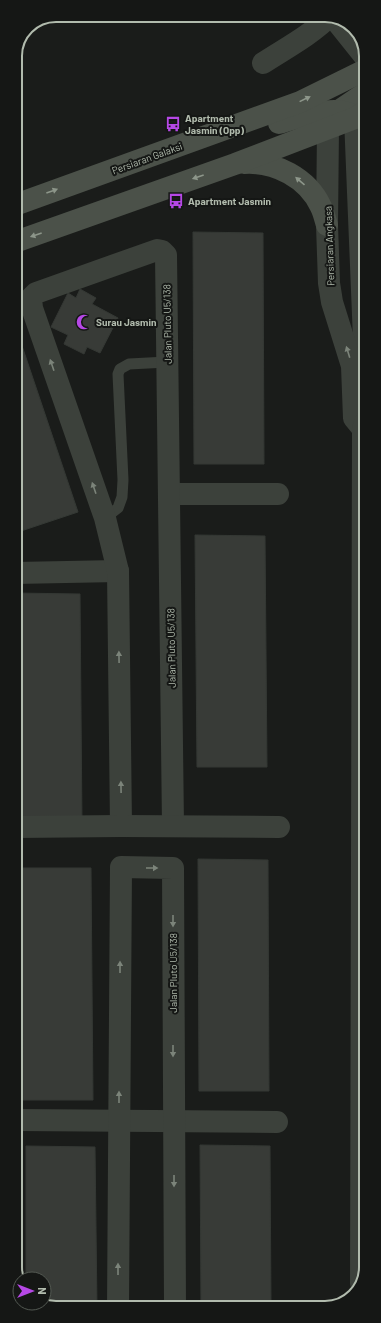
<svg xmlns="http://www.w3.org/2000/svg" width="381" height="1323" font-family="Barlow,sans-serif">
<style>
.building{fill:#383b37;stroke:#343834}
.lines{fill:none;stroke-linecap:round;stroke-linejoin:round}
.service{stroke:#3c413b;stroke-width:11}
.minor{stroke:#3c413b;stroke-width:22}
.tertiary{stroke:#3c413b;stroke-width:22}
.secondary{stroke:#4b5149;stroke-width:22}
.oneway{fill:#8d968a}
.oneway2{fill:#7c847a}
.labels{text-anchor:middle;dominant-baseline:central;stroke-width:4;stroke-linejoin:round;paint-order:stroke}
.poi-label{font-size:10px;font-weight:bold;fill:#b1bbad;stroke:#151715;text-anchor:start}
.street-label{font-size:10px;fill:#b1bbad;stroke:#151715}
.rim{fill:none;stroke:#b1bbad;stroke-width:2}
</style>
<rect width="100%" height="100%" fill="#1a1c1a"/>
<!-- building -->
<g class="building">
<path d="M193 232 263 233 264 464H194Z"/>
<path d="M80 289 96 298 92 304 118 318 100 353 87 347 84 354 64 344 68 335 51 327 68 293 76 298Z"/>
<path d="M15 325 78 512 15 533Z"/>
<path d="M195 535 265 536 267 767H197Z"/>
<path d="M15 593 80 594 82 825H16Z"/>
<path d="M198 859 268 860 269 1091H199Z"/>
<path d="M22 868H91L93 1100H23Z"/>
<path d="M200 1145 270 1146 271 1307H201Z"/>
<path d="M26 1146 95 1147 97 1308H51L40 1303H44V1279H26Z"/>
</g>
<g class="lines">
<!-- service -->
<path class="service" d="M105 518 118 508 122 497 123 480 118 374 120 369 129 364 167 362"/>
<!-- minor -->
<g class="minor">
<path d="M333 17 365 57"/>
<path d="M263 63C286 48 311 35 331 15"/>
<path d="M169 494H278"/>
<path d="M15 573 118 571"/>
<path d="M121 826 118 571 105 518 32 308 31 298 36 293 157 250 162 251 166 255 173 826"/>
<path d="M16 827 121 826 279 827"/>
<path d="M16 1120 277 1122"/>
<path d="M118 1308 121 867 173 868 175 1307"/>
</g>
<!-- tertiary -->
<g class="tertiary">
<path d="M355 118 365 364"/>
<path d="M328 128 327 225 329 283 332 302 352 366 354 418 363 429"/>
<path d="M361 1283 363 429 365 422"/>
</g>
<!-- secondary -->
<g class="secondary">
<path d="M331 117 337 112 365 93"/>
<path d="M279 123C297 118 341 102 355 118"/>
<path d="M244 163C275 161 308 178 321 207 324 213 325 219 327 225"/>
<path d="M15 205 300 102 365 70"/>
<path d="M15 242 235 164 355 118 365 112"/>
</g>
</g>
<!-- one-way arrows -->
<defs><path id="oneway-solid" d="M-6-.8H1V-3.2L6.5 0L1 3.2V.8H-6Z"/></defs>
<g class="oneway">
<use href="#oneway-solid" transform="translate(305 99) rotate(-26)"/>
<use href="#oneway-solid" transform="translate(198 177) rotate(161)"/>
<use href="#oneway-solid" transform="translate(300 181) rotate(-139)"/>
<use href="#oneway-solid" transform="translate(52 191) rotate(-20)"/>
<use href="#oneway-solid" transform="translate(36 235) rotate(161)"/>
</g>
<g class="oneway2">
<use href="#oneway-solid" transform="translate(348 352) rotate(-107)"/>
<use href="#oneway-solid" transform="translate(52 365) rotate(-109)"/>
<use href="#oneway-solid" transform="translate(94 488) rotate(-109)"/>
<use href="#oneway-solid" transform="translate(119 657) rotate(-91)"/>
<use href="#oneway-solid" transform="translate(121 787) rotate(-91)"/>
<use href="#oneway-solid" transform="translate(152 868)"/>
<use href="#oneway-solid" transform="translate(173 921) rotate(90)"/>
<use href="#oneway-solid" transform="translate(120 967) rotate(-90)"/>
<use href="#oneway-solid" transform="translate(173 1051) rotate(90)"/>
<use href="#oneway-solid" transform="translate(119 1097) rotate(-90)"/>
<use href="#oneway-solid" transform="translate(174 1181) rotate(90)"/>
<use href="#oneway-solid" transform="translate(118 1269) rotate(-90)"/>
</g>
<!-- icons -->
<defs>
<symbol id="bus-bare" viewBox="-9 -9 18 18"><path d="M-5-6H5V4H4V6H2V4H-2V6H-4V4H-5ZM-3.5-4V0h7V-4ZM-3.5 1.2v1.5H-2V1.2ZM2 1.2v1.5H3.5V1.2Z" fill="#b648e6" stroke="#151715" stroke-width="2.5" paint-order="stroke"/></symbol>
<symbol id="mosque-bare" viewBox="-9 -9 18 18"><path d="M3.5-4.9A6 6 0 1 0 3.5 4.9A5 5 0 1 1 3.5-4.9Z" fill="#b648e6" stroke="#151715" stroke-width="2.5" paint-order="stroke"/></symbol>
</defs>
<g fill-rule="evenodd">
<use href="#bus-bare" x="162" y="113" width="22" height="22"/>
<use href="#bus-bare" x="165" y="190" width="22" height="22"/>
<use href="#mosque-bare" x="73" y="311" width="22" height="22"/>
</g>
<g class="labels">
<!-- poi labels -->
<g class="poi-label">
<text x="185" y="118">Apartment<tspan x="185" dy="12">Jasmin (Opp)</tspan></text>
<text x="188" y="201">Apartment Jasmin</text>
<text x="96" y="322">Surau Jasmin</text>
</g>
<!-- street labels -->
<g class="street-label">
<text transform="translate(147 158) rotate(-20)">Persiaran Galaksi</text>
<text transform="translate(329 246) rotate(-92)">Persiaran Angkasa</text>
<text transform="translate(167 324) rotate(-91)">Jalan Pluto U5/138</text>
<text transform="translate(171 648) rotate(-91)">Jalan Pluto U5/138</text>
<text transform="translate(173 973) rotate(-90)">Jalan Pluto U5/138</text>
</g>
</g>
<!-- crop -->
<path d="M0 0H381V1323H0ZM56 22H325A34 34 0 0 1 359 56V1267A34 34 0 0 1 325 1301H56A34 34 0 0 1 22 1267V56A34 34 0 0 1 56 22Z" fill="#151715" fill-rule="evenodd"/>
<path class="rim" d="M56 22H325A34 34 0 0 1 359 56V1267A34 34 0 0 1 325 1301H56A34 34 0 0 1 22 1267V56A34 34 0 0 1 56 22Z"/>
<!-- north arrow -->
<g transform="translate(32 1291) rotate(90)"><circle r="19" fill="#151715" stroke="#535952"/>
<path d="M0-3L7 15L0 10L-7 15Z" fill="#b648e6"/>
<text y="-6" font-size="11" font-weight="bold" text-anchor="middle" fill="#b1bbad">N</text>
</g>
</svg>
